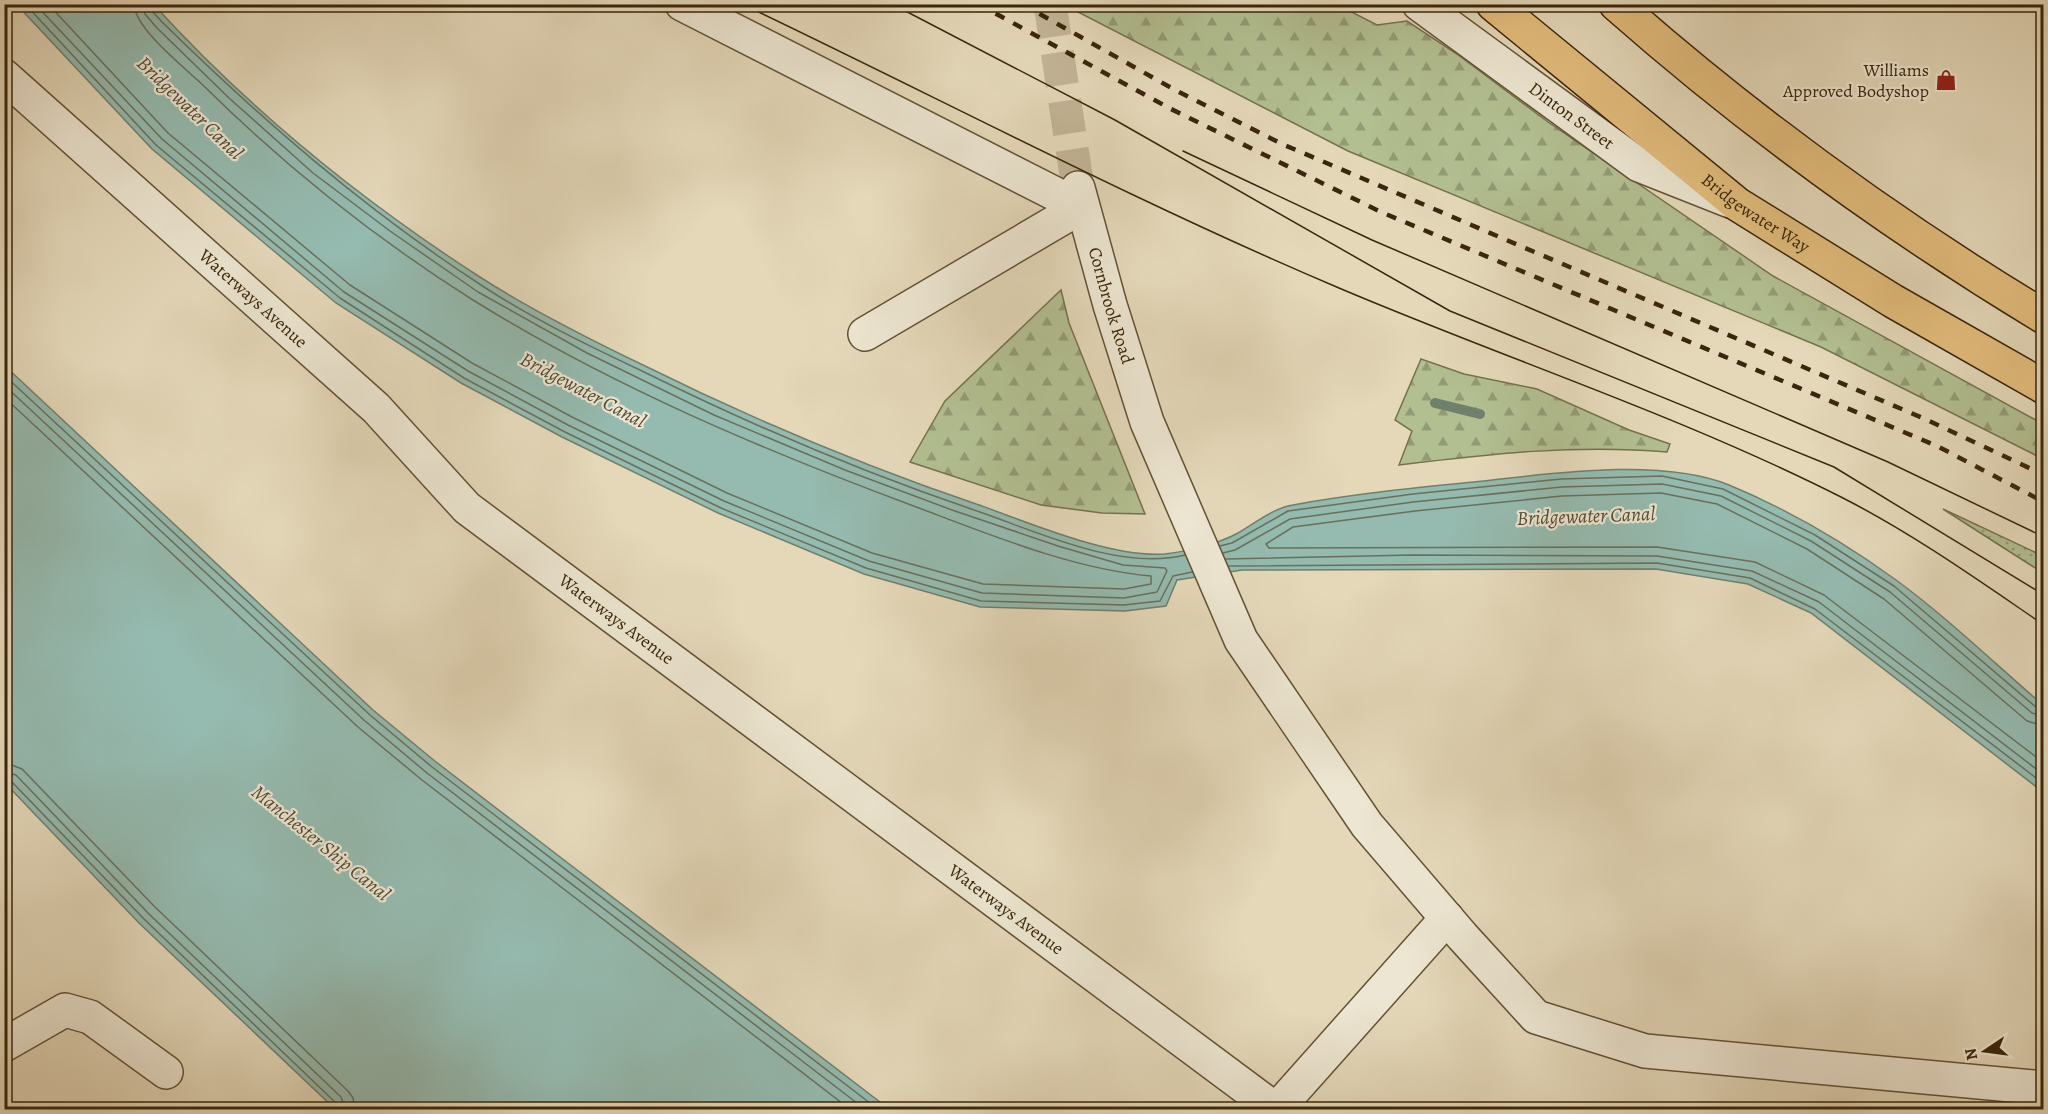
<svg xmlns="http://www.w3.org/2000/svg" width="2048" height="1114" font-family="Alegreya,serif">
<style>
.grass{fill:url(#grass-dots);stroke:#76724d;stroke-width:1.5}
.forest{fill:url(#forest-firs);stroke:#76724d;stroke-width:1.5}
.water{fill:#95baaf;stroke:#717f6d;stroke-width:1.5}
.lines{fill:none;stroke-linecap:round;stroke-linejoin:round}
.shore{stroke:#68705c;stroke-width:1.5}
.stream{stroke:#717f6d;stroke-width:10}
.minor-tunnel{stroke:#c2b496;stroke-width:33;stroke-dasharray:33 16;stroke-linecap:butt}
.minor-casing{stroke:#645235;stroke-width:36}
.highway-casing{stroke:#3a2609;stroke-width:36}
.minor{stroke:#ede6d2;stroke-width:33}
.highway{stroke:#e2bc7c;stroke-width:33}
.tram{stroke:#3a2609;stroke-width:1.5}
.rail{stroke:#3a2609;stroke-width:4.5;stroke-dasharray:10 10;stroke-linecap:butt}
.labels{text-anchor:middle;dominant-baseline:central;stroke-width:4.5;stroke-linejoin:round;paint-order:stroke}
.poi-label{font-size:18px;fill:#3a2609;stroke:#ede6d2;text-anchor:end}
.street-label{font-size:18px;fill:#3a2609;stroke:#ede6d2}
.water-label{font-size:20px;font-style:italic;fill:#514b32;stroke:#ede6d2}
</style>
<defs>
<pattern id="grass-dots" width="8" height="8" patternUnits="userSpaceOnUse" patternTransform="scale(1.5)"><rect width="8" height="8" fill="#b2bf91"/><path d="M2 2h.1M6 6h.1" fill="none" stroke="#929b75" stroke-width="1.8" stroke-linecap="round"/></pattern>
<pattern id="forest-firs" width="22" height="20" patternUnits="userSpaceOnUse" patternTransform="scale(1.5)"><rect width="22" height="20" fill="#b2bf91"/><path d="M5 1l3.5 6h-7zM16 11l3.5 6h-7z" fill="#929b75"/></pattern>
</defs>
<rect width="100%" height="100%" fill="#e4d8b9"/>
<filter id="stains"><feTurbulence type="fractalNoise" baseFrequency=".00333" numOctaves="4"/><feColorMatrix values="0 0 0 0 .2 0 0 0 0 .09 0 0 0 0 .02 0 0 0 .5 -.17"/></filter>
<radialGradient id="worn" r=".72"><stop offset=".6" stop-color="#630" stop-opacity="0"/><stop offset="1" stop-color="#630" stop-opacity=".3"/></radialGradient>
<!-- grass -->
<path class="grass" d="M1943 509 2043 556V573Z"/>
<!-- forest -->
<g class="forest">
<path d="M1074 5H1338L1377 25 1407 21 1457 54 1548 122 1773 276 2043 424V459L1821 347 1348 151 1076 11Z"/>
<path d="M1061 290 1069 323 1145 514 1102 513 1041 505 910 462 945 401Z"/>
<path d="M1421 359 1464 374 1537 389 1629 430 1670 444 1667 452C1575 444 1490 454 1399 465L1412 431 1395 420Z"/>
</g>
<!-- water -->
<g class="water">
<path d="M17 5H154C250 110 363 202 483 279 533 311 589 339 643 365 752 419 864 466 979 505 1030 523 1111 558 1165 554 1184 552 1220 543 1236 534 1254 524 1273 508 1293 505 1353 494 1414 488 1474 482 1548 474 1660 457 1729 485 1787 509 1845 543 1896 580 1948 618 1995 664 2043 705V792L1811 613 1748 584 1656 569 1242 570 1177 580 1166 606 1125 611 980 607 864 574 718 513 562 437 461 383 336 303 152 149Z"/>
<path d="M5 366 373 710 436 762 889 1109H335L139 923 5 783Z"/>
</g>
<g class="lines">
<!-- shore -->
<g class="shore">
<path d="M25 4 156 145 340 298 464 378 565 432 721 508 866 568 981 601 1124 605 1160 601 1173 576 1192 572"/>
<path d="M35 4 162 139 344 292 468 371 568 425 724 501 869 561 982 593 1124 598 1157 592 1167 571 1165 568 1123 565 1058 546 952 510 845 470 714 415 587 353 478 292 390 231 313 173 229 98 157 28 145 14 143 4"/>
<path d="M48 4 168 133 350 285 472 363 572 417 727 493 872 553 983 584 1124 589 1151 584V576C1071 569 986 533 911 505 761 449 609 385 473 300 378 240 287 168 207 89 188 70 135 30 134 4"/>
<path d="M150 4 151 10 162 22C262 120 363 208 481 285 531 318 587 345 642 371 751 425 864 473 980 512 1040 533 1121 571 1185 555"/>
<path d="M4 375 370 715 432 767 879 1110"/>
<path d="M4 385 365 721 427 773 866 1110"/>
<path d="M4 397 358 727 422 780 851 1110"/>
<path d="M1220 546 1232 543 1288 511 1413 494 1561 479 1662 476 1723 489 1815 535 1894 586 2037 708 2044 709"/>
<path d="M1223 553 1235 550 1290 519 1413 502 1562 487 1662 484 1721 496 1811 541 1890 592 2032 713 2044 717"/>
<path d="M1226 559 1414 555 1657 556 1752 571 1819 602 2044 775"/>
<path d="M1229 566 1657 563 1750 578 1815 609 2044 784"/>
<path d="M2044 726 2027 721 1884 599 1807 549 1717 504 1661 493 1562 496 1415 511 1293 527 1266 544 1269 548 1657 547 1755 562 1824 595 2044 763"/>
<path d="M4 762 22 769 155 907 348 1091 353 1098 355 1110"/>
<path d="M4 771 16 775 149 914 341 1097 346 1110"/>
<path d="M4 779 11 781 144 919 336 1103 338 1110"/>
</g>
<!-- stream -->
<path class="stream" d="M1435 403 1480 414"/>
<!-- minor-tunnel -->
<path class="minor-tunnel" d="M1050 4 1078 188"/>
<defs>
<g id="minor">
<path d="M682 4 1081 207"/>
<path id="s1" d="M1419 4 1639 165 1730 201"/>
<path id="s2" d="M4 76 376 408 467 508 1276 1110"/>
<path id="s3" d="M1078 188 1110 305 1147 422 1241 640 1367 825 1463 937 1536 1017 1645 1051 2044 1088"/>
<path d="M865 334 1081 207"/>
<path d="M4 1045 65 1010 90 1017 166 1072"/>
<path d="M1276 1110 1447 918"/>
</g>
<g id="highway">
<path id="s4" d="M1493 4 1737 204 1893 301 2044 387"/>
<path d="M1616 4C1751 123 1890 224 2044 317"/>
</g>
</defs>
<!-- minor casing -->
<use href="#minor" class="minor-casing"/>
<!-- highway casing -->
<use href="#highway" class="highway-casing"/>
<!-- minor -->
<use href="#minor" class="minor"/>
<!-- highway -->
<use href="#highway" class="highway"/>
<!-- tram -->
<g class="tram">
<path d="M742 4C941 99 1136 202 1339 288 1506 359 1679 415 1841 497 1912 533 1978 580 2044 625"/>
<path d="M892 4 1115 120 1450 311 1834 467 2044 595"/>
<path d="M1183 151 1372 240 1888 462 2044 537"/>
</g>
<!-- rail -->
<g class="rail">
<path d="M978 4 1171 109 1381 212 1937 446 2044 502"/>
<path d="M1022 4 1175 90 1282 144 1925 419 2044 475"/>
</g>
</g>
<!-- icons -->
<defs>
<symbol id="shop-bare" viewBox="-9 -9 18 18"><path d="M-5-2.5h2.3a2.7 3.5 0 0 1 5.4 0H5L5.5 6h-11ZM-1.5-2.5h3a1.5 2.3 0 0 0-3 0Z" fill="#8f2418" stroke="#ede6d2" stroke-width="2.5" paint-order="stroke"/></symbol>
</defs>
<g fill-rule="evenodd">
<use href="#shop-bare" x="1931" y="65" width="30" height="30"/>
</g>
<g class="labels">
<!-- poi labels -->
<g class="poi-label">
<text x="1929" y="70">Williams<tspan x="1929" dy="21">Approved Bodyshop</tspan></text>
</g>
<!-- street labels -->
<g class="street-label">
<text stroke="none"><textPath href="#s1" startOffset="189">Dinton Street</textPath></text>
<text stroke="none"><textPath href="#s4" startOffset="336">Bridgewater Way</textPath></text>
<text stroke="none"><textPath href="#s2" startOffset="334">Waterways Avenue</textPath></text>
<text stroke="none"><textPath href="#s3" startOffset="122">Cornbrook Road</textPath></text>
<text stroke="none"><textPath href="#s2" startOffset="820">Waterways Avenue</textPath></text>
<text stroke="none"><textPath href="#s2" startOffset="1306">Waterways Avenue</textPath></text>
</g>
<!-- water labels -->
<g class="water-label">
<text transform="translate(190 108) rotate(44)">Bridgewater Canal</text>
<text transform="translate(583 390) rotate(28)">Bridgewater Canal</text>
<text transform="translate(1586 516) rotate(-2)">Bridgewater Canal</text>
<text transform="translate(321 843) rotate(39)">Manchester Ship Canal</text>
</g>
</g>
<!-- margin -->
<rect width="2048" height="1114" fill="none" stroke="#e4d8b9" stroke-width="24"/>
<rect x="6" y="6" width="2036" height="1102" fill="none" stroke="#3a2609" stroke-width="3"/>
<rect x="12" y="12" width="2024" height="1090" fill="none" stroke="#3a2609" stroke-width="1.5"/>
<!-- north arrow -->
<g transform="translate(1985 1051) rotate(257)" stroke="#ede6d2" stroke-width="4.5" paint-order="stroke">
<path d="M0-4.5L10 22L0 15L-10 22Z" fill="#3a2609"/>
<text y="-9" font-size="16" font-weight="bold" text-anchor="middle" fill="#3a2609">N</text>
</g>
<rect width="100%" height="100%" filter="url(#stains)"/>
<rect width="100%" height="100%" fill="url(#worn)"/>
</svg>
